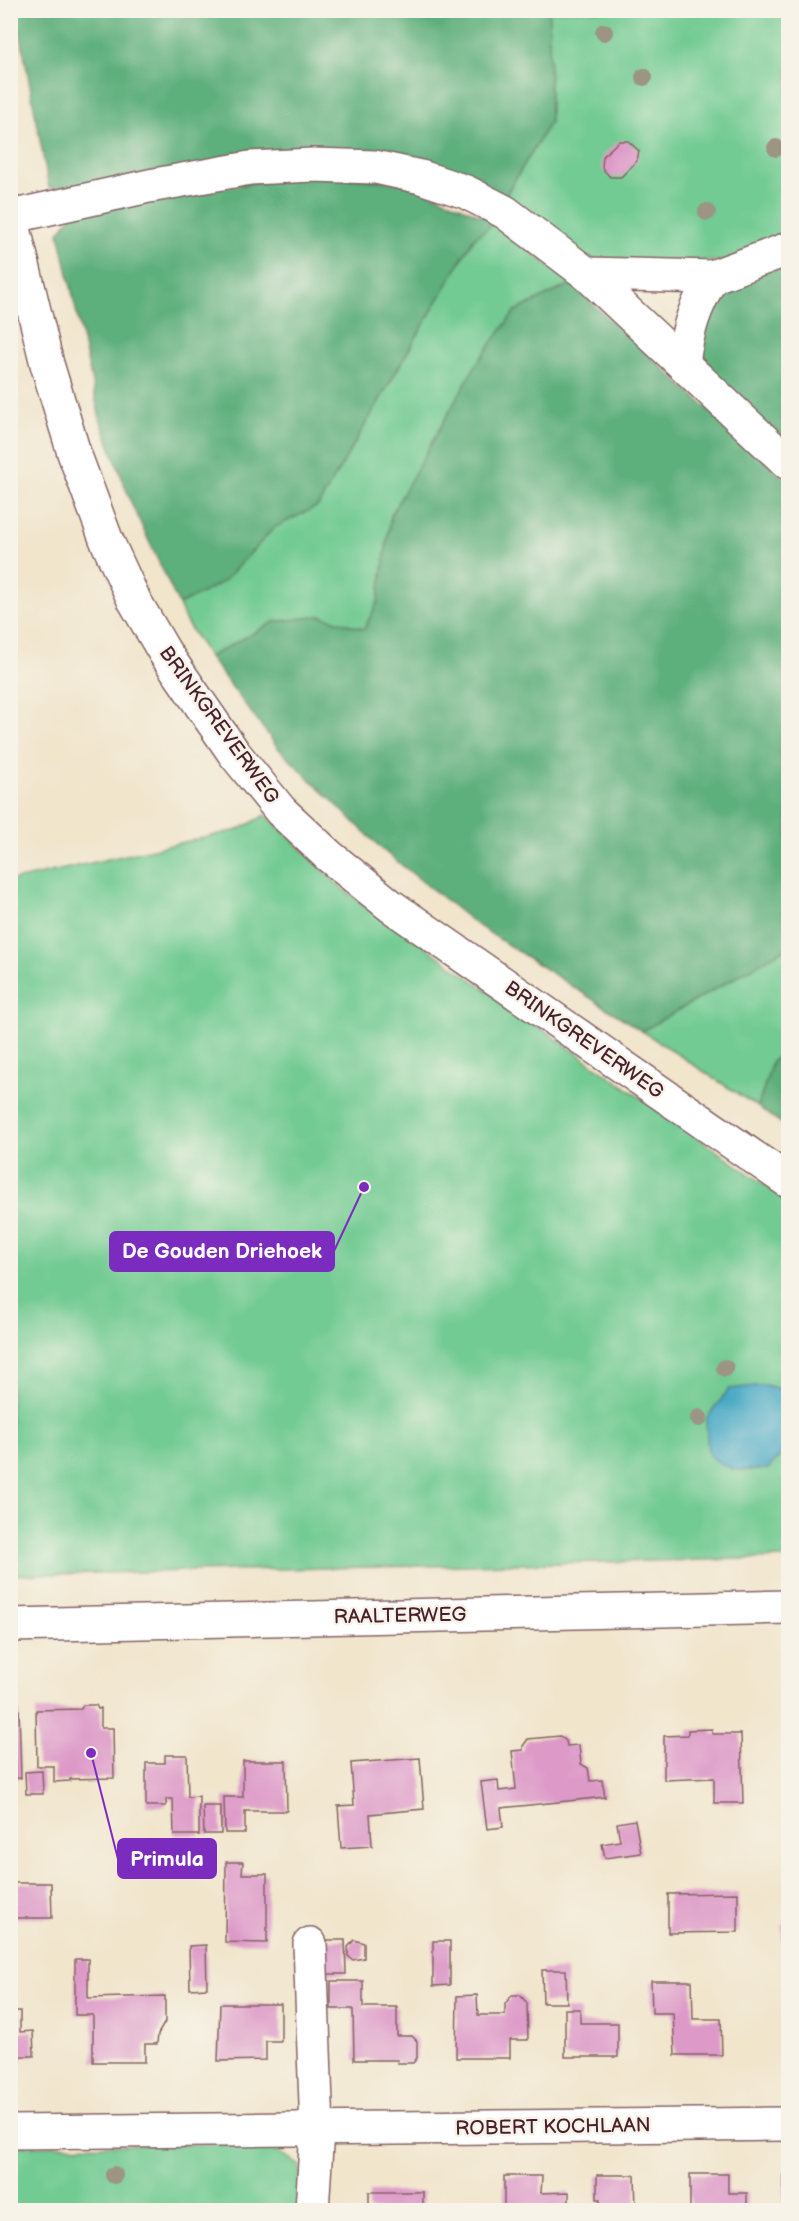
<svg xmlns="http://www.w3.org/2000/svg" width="799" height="2221" font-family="'Balsamiq Sans',sans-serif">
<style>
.green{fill:#72cb92;stroke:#5e755e;stroke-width:1.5}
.forest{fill:#5daf7c;stroke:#546754;stroke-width:1.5}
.water{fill:#44a8c4;stroke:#476478;stroke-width:1.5}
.building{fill:#dd99c8}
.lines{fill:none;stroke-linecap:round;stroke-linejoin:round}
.minor-casing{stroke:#846463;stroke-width:36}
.tertiary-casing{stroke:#846463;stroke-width:36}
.secondary-casing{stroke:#846463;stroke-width:36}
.minor{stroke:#fff;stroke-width:33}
.tertiary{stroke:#fff;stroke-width:33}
.secondary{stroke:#fff;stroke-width:33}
.tree{fill:#9c9584}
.labels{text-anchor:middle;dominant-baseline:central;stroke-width:5;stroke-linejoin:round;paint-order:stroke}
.street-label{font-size:20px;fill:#4a1f2b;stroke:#f7f3e8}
.leader{fill:none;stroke:#7b2cbf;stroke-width:2}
.callout-dot{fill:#7b2cbf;stroke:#f7f3e8;stroke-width:2}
.callout{fill:#7b2cbf;stroke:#7b2cbf;stroke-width:2}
.callout-label{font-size:21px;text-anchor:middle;font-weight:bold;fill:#fff}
</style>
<rect width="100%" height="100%" fill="#f7f3e8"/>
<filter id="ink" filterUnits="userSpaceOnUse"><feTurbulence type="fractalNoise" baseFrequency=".0167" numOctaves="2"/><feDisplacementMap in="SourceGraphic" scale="12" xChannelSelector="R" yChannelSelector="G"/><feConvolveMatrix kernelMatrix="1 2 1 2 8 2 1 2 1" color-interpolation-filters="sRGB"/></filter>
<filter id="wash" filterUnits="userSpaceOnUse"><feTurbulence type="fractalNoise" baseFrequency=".008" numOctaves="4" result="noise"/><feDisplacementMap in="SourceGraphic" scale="24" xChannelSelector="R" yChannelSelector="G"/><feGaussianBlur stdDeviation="1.35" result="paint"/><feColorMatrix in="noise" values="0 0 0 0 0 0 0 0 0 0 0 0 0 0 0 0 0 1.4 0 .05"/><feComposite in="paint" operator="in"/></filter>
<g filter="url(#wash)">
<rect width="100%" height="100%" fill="#f1e5cc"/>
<!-- green -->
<g class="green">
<path d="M549 11H788V235L727 261 592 262 502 201 550 122Z"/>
<path d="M496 222 571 284 515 311 391 515 378 602 364 629 321 616 274 622 209 657 186 622 179 605 223 582 275 527 318 506 474 238Z"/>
<path d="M266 815 344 890 788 1201V1391L765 1385 784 1450 788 1447V1558L11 1575 10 881 238 830Z"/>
<path d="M788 947V1047L772 1062 758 1107 642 1031Z"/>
<path d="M268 2144 300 2166V2210H11L10 2146Z"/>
</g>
<!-- forest -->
<g class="forest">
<path d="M16 11H549L550 122 502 201 442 178 49 188Z"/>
<path d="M307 175 410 184 496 222 474 238 318 506 275 527 223 582 179 605 132 505 100 419 59 233 75 211Z"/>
<path d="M788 257V453L705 362 701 338 725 281Z"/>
<path d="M571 284 788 482V947L642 1031 477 925 384 851 279 749 209 657 274 622 321 616 364 629 378 602 391 515 475 366 515 311Z"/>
<path d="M788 1047V1128L758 1107 772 1062Z"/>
</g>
<!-- water -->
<path class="water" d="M765 1385 788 1391V1447L768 1469C739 1471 730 1473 708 1454L706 1419 729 1389Z"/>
<g id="blocks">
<!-- building -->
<g class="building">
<path d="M619 141H628L639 151 637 161 621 177H610L602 168 603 156Z"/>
<path d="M83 1705H96L98 1709 101 1708V1728H113L114 1778 70 1779V1781L54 1782V1766H37L36 1710 81 1709Z"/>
<path d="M10 1709 19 1710 21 1778 10 1779Z"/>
<path d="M712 1729V1734H741L743 1803H714V1778L664 1780V1736L688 1735V1730Z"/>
<path d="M560 1736 566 1741 567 1746 579 1745 581 1764 588 1768 590 1781 602 1780 605 1797 501 1808 503 1827 487 1829 481 1782 498 1780 499 1791 516 1789 512 1751 523 1750V1746L528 1739Z"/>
<path d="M165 1755H187L188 1797 199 1796V1835H174L173 1799H166V1806H146V1763H165Z"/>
<path d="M420 1758 424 1809 370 1814 372 1846 341 1848 338 1806 354 1805 351 1763Z"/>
<path d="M243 1761H286L287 1811H245V1833H225L224 1797H243Z"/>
<path d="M42 1771 43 1794H26L25 1772Z"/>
<path d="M203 1806H221V1834H204Z"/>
<path d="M635 1820 641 1853 605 1858 602 1844 620 1841 617 1823Z"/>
<path d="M226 1862H243L242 1874H267V1943L225 1942Z"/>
<path d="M10 1883H51L52 1918H10Z"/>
<path d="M738 1893V1932L668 1933V1894Z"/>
<path d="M782 1924H788V2005L784 2006Z"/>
<path d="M323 1940H345L346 1974H324Z"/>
<path d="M354 1940 364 1943V1958L353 1960 348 1956V1947Z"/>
<path d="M433 1941H450V1985L433 1986Z"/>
<path d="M206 1945 207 1988 190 1989 189 1946Z"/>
<path d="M75 1959H88V1998L165 1996V2022L158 2034 157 2044H145V2062H93V2015H75Z"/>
<path d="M542 1970H566L567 2003H543Z"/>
<path d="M331 1981H363V2007H397V2036H412L417 2041V2058L413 2063H397L398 2060H354L353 2009H331Z"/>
<path d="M651 1981H692L693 2019H721L722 2055H675L673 2013H652Z"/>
<path d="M477 1995 478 2015H505V2004L512 1995H520L527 2003 528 2040H510V2058H456L457 1996Z"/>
<path d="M220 2004H281V2041H266V2060L218 2061Z"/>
<path d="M565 2009H580V2023H618V2057H565Z"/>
<path d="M10 2011H20V2032L33 2031 34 2056H20V2064H10Z"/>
<rect x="784" y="2173" width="4" height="37"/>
<path d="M690 2174H728V2193H747V2210H690Z"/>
<path d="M597 2175H635L636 2210H590V2204H600V2199H597Z"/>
<path d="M504 2176H542L541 2193 569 2192V2210H504Z"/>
<rect x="369" y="2192" width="54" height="18"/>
</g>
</g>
</g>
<g filter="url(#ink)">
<use href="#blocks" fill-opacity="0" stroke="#846463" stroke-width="1.5"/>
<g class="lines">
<defs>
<g id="minor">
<path d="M10 217 149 186 250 168 313 165 375 167 421 177 466 192 505 212 587 274 788 463"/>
<path d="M587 274 712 277"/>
<path d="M683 363C688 327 694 309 712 277L788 249"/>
<path d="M310 1944 317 2130 312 2210"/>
<path d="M10 2132 788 2124"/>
</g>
<path id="tertiary" d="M10 212 47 364 74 453 106 539 134 600 165 653 234 753 281 811 329 856 391 906 788 1181"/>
<path id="secondary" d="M10 1625 788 1607"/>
</defs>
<!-- minor casing -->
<use href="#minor" class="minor-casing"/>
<!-- tertiary casing -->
<use href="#tertiary" class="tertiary-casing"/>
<!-- secondary casing -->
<use href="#secondary" class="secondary-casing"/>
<!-- minor -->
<use href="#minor" class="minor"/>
<!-- tertiary -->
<use href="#tertiary" class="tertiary"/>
<!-- secondary -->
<use href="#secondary" class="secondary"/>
</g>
<!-- trees -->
<g class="tree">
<circle cx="604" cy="32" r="9"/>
<circle cx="644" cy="77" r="9"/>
<circle cx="776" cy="148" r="9"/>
<circle cx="707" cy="212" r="9"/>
<circle cx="725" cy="1368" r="9"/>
<circle cx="699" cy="1418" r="9"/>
<circle cx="114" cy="2175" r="9"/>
</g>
</g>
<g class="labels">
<!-- street labels -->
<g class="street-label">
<text transform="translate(219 725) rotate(54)">BRINKGREVERWEG</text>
<text transform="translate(584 1040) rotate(35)">BRINKGREVERWEG</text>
<text transform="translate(400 1616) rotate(-1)">RAALTERWEG</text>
<text transform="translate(553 2127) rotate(-1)">ROBERT KOCHLAAN</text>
</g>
</g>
<!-- callouts -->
<path class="leader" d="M364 1187L334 1251M91 1753L118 1859"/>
<g class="callout-dot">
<circle cx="364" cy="1187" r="6"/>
<circle cx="91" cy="1753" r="6"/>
</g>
<g class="callout">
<rect x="110" y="1232" width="224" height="39" rx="6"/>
<rect x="118" y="1839" width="98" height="39" rx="6"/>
</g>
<g class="callout-label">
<text x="222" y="1258">De Gouden Driehoek</text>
<text x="167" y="1866">Primula</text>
</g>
<!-- margin -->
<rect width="799" height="2221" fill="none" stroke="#f7f3e8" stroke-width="36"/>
</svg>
